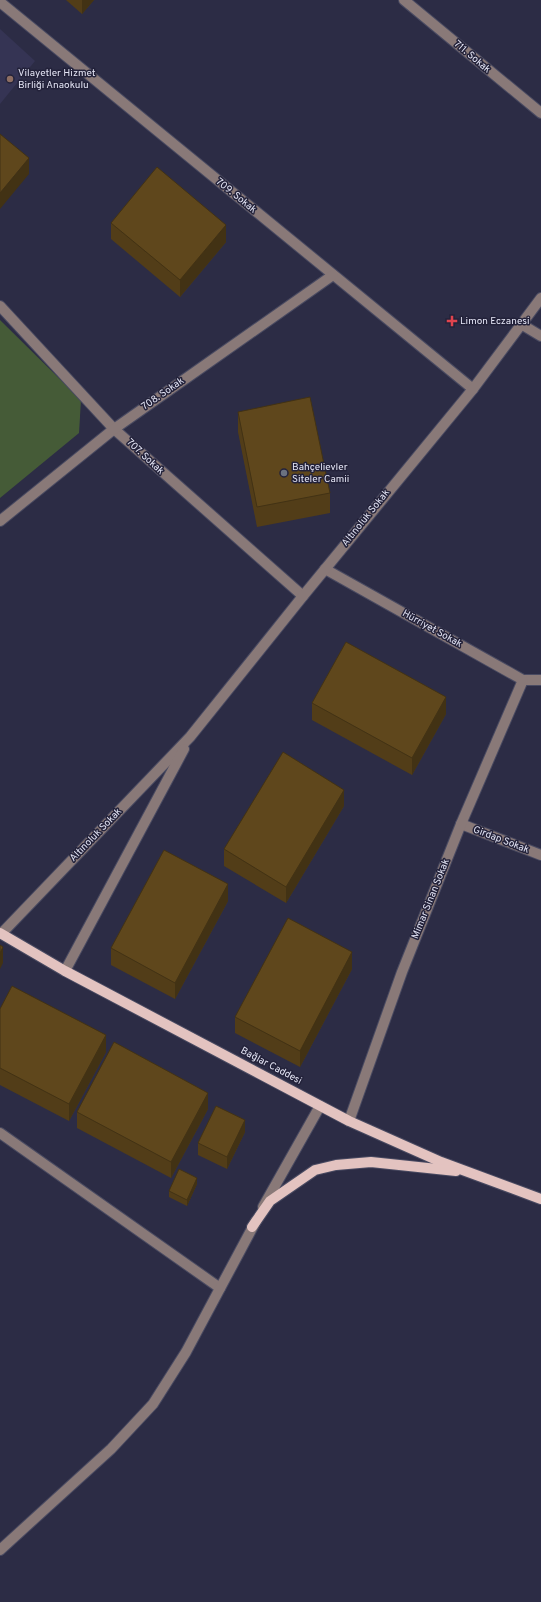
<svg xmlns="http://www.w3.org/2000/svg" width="541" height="1602" font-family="Overpass,sans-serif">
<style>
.built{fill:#353454}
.green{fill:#455b37}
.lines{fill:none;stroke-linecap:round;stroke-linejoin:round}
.minor-casing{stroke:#494a61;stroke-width:12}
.major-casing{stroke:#494a61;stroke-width:12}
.minor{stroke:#897978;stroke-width:10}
.major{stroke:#e3c3c0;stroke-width:10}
.wall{fill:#523d18}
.shaded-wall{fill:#423214}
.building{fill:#5f471c;stroke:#423214}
.education-dot{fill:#8d6e63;stroke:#23223a;stroke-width:1.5}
.health-dot{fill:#e0444e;stroke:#23223a;stroke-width:1.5}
.worship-dot{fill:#6b7280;stroke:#23223a;stroke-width:1.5}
.labels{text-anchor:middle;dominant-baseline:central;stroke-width:3;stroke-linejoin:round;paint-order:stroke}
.street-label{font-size:10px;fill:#e4e5f5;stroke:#23223a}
.poi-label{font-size:10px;fill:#e4e5f5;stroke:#23223a;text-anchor:start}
</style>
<rect width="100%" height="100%" fill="#2c2c45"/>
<!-- built -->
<path class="built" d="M0 29 35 61 0 104Z"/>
<!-- green -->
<path class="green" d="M0 320 81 400 79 433 0 498Z"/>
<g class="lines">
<defs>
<g id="minor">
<path d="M404 0 541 113"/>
<path d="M0 2 473 389"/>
<path d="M0 306 114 429 303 596"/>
<path d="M521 324 541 336"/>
<path d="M0 521 114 429 333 275"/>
<path d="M325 569 523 680H541"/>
<path d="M461 824 541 855"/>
<path d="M1 934 190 737 303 596 473 389 541 298"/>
<path d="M65 971 184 749"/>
<path d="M349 1121 402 972 461 824 523 680"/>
<path d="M0 1133 220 1288"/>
<path d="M263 1207 320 1106"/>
<path d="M0 1550 111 1449 153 1404 186 1352 256 1221"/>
</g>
<g id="major">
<path d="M0 933 65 971 349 1121 441 1162 541 1199"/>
<path d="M252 1227 270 1201 315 1170 336 1165 371 1162 456 1171"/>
</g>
</defs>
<!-- minor casing -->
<use href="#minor" class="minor-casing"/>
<!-- major casing -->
<use href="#major" class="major-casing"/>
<!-- minor -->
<use href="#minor" class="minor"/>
<!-- major -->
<use href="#major" class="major"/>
</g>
<!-- wall -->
<g class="wall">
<path d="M66 0H94L82 14Z"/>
<path d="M111 223 226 242 180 297 111 239Z"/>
<path d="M238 412 330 493V513L257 527 238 432Z"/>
<path d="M312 703 446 714 412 775 312 720Z"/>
<path d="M344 806 286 903 224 866V849Z"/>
<path d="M228 901 175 999 111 965V948Z"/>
<path d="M352 969 300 1067 235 1033V1017Z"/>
<path d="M0 1009 106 1052 69 1121 0 1085Z"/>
<path d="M208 1109 171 1178 77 1128V1112Z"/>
<path d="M245 1132 227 1169 198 1155V1143Z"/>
<path d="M197 1184 187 1206 169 1197V1191Z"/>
</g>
<!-- shaded-wall -->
<g class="shaded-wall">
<path d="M82 0H94L82 14Z"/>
<path d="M29 158V174L0 209V193Z"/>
<path d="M226 225V242L180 297V280Z"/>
<path d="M446 697V714L412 775V758Z"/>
<path d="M344 790V806L286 903V887Z"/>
<path d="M228 884V901L175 999V983Z"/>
<path d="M3 947V963L0 969V953Z"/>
<path d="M352 952V969L300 1067V1051Z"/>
<path d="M106 1035V1052L69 1121V1104Z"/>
<path d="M208 1093V1109L171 1178V1162Z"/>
<path d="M245 1120V1132L227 1169V1157Z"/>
<path d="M197 1178V1184L187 1206V1200Z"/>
</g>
<!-- building -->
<g class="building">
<path d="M0 134 29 158 0 193Z"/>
<path d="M157 167 226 225 180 280 111 223Z"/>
<path d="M310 397 330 493 257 507 238 412Z"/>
<path d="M346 642 446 697 412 758 312 703Z"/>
<path d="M283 752 344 790 286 887 224 849Z"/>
<path d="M164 850 228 884 175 983 111 948Z"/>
<path d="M288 918 352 952 300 1051 235 1017Z"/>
<path d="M0 945 3 947 0 953Z"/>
<path d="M12 986 106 1035 69 1104 0 1068V1009Z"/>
<path d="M114 1042 208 1093 171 1162 77 1112Z"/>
<path d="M216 1106 245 1120 227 1157 198 1143Z"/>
<path d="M179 1169 197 1178 187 1200 169 1191Z"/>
</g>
<!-- markers -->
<circle class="education-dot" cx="10" cy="79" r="4"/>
<path class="health-dot" d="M450 315h4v4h4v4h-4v4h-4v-4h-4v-4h4z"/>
<circle class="worship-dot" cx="284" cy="473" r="4"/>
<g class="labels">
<!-- street labels -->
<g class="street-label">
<text transform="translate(472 57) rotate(40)">711. Sokak</text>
<text transform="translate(236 196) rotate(39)">709. Sokak</text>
<text transform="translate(163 394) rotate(-35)">708. Sokak</text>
<text transform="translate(145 457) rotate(43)">707. Sokak</text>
<text transform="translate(366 518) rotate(-51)">Altınoluk Sokak</text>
<text transform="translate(432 629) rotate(29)">Hürriyet Sokak</text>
<text transform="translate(96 835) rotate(-46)">Altınoluk Sokak</text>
<text transform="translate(501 840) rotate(21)">Girdap Sokak</text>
<text transform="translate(431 899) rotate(-68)">Mimar Sinan Sokak</text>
<text transform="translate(271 1066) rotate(28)">Bağlar Caddesi</text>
</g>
<!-- poi labels -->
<g class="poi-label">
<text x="18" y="73">Vilayetler Hizmet<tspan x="18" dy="12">Birliği Anaokulu</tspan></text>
<text x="460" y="321">Limon Eczanesi</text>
<text x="292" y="467">Bahçelievler<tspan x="292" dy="12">Siteler Camii</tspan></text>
</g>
</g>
</svg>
